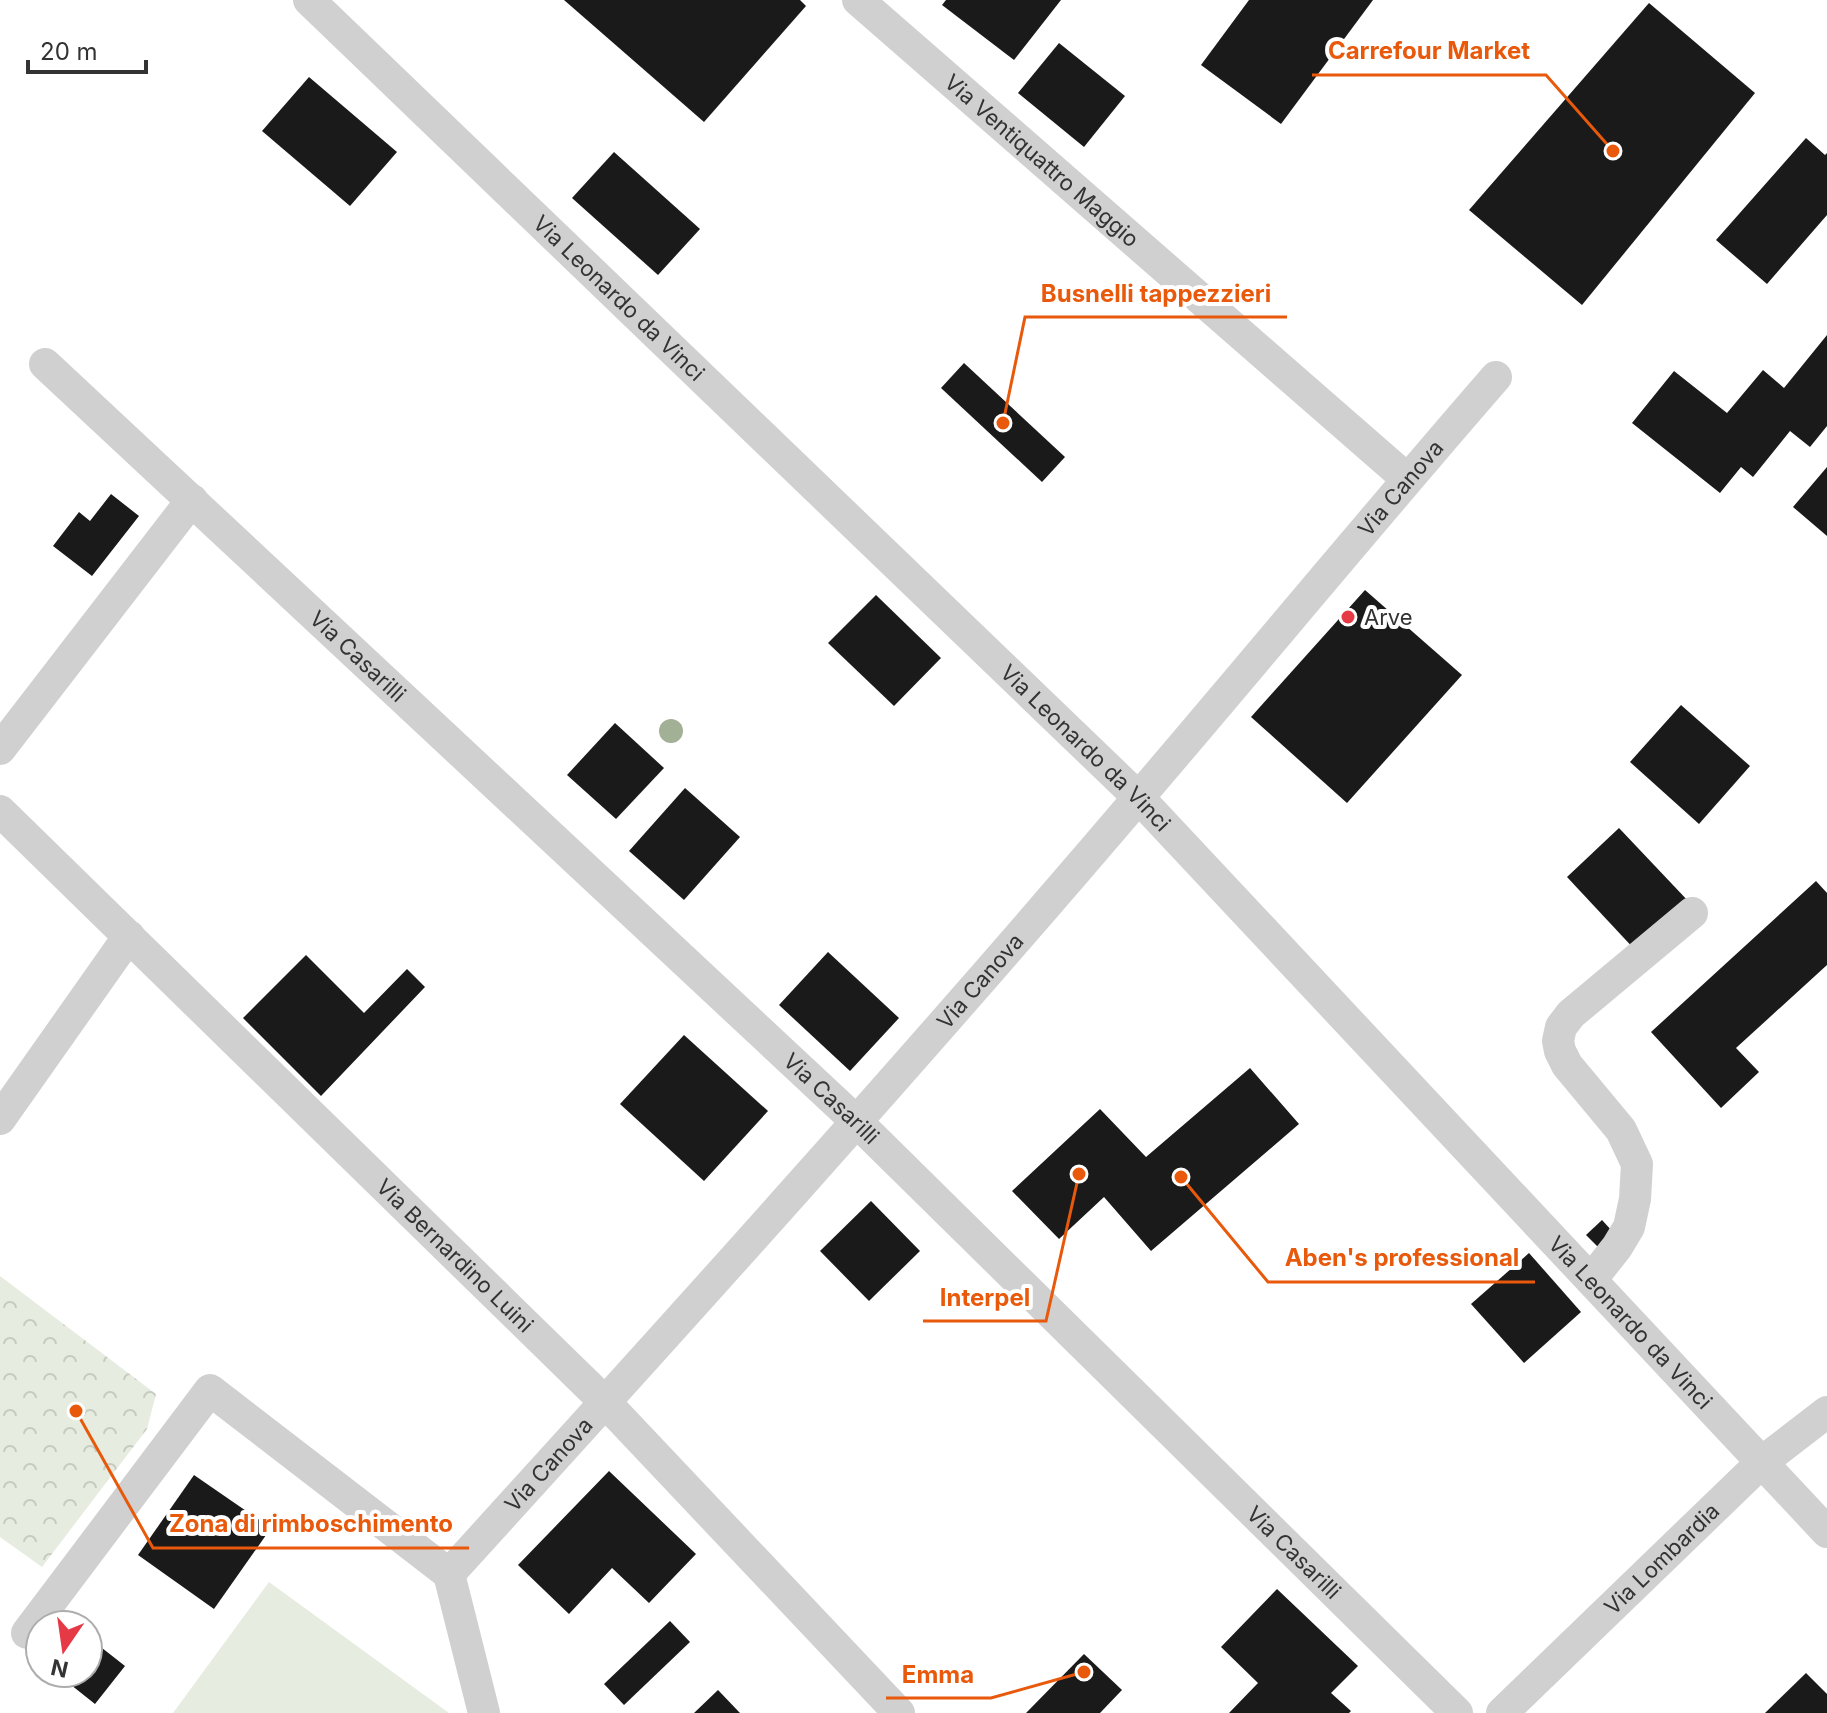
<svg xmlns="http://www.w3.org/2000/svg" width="1827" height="1713" font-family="Inter,sans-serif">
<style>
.grass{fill:#e6ecdf}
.forest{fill:url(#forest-crowns)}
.building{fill:#1a1a1a}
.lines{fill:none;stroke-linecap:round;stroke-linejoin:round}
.street{stroke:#d0d0d0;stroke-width:32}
.tree{fill:#a2b095}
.poi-dot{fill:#e63946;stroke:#fff;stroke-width:3}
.labels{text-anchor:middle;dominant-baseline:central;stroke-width:8;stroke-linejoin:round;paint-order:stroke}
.street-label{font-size:22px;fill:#333;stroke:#fff}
.poi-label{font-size:22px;fill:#333;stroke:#fff;text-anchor:start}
.leader{fill:none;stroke:#e8590c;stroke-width:3}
.callout-dot{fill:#e8590c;stroke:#fff;stroke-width:3}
.callout-label{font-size:24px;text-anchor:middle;font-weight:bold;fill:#e8590c;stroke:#fff;stroke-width:8;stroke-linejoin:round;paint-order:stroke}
</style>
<defs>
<pattern id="forest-crowns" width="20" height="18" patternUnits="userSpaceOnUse" patternTransform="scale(2)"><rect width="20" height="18" fill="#e6ecdf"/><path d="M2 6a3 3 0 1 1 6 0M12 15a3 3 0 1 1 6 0" fill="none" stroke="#c6cbc0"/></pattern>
</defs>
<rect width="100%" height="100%" fill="#fff"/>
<!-- grass -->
<path class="grass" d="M269 1582 449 1713H173Z"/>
<!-- forest -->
<path class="forest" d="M0 1276 156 1394 147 1429 42 1567 0 1537Z"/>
<!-- building -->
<g class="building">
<path d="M564 0H800L806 6 704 122Z"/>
<path d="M946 0H1061L1014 60 942 5Z"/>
<path d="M1249 0H1373L1281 124 1201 65Z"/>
<path d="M1649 3 1755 93 1582 305 1469 210Z"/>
<path d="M1059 43 1125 96 1084 147 1018 93Z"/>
<path d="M309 77 397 152 350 206 262 131Z"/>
<path d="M1806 138 1825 155 1827 153V215L1767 284 1716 240Z"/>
<path d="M614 152 700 229 658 275 572 198Z"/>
<path d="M1827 335V426L1810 447 1790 431 1753 477 1741 467 1720 493 1632 423 1674 371 1727 413 1763 370 1784 388Z"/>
<path d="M964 363 1065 457 1042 482 941 388Z"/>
<path d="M1827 467V536L1793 507Z"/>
<path d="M111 494 139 516 92 576 53 546 79 512 90 521Z"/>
<path d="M1365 590 1462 675 1347 803 1251 717Z"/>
<path d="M876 595 941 658 894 706 828 643Z"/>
<path d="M1681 705 1750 766 1699 824 1630 762Z"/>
<path d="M615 723 664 768 616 819 567 775Z"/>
<path d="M685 788 740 837 684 900 629 851Z"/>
<path d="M1619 828 1690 903 1637 952 1567 877Z"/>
<path d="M1816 881 1827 893V965L1736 1048 1759 1072 1721 1108 1651 1032Z"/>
<path d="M828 952 899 1018 850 1071 779 1005Z"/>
<path d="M306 955 364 1013 407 969 425 987 321 1096 243 1018Z"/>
<path d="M684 1035 768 1111 704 1181 620 1104Z"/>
<path d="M1250 1068 1299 1124 1151 1251 1104 1197 1059 1239 1012 1191 1100 1109 1146 1157Z"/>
<path d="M871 1201 920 1251 869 1301 820 1251Z"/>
<path d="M1602 1220 1613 1232 1598 1247 1586 1235Z"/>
<path d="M1529 1253 1581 1312 1524 1363 1471 1304Z"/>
<path d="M609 1471 696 1554 649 1603 612 1568 569 1614 518 1565Z"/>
<path d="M194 1475 271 1528 214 1609 138 1555Z"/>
<path d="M1277 1589 1358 1666 1331 1693 1351 1711 1349 1713H1229L1258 1683 1221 1647Z"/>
<path d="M670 1621 690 1642 624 1705 604 1684Z"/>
<path d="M88 1637 125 1666 95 1704 56 1673H88Z"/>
<path d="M1084 1654 1122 1690 1100 1713H1026Z"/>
<path d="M1806 1673 1827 1694V1713H1765Z"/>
<path d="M718 1690 740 1713H694Z"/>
</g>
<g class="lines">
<!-- street -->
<g class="street">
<path id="s1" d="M309 0 1139 798 1827 1532"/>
<path id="s2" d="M858 0 1407 479"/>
<path id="s3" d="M45 364 857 1122 1457 1713"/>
<path d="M0 749 192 500"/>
<path id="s4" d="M0 811 605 1402 899 1713"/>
<path d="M0 1119 129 936"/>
<path d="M1591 1280 1617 1247 1629 1227 1635 1199 1637 1164 1621 1130 1567 1065 1560 1051 1558 1041 1561 1027 1571 1014 1692 913"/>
<path id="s5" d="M449 1574C682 1318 914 1061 1139 797 1258 658 1375 516 1496 377"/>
<path d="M449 1574 484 1713"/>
<path d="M27 1633 210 1390 449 1574"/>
<path id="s6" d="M1502 1713 1762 1462 1827 1412"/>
</g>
</g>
<!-- trees -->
<circle class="tree" cx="671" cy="731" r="12"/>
<!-- markers -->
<circle class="poi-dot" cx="1348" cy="617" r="8"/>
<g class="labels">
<!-- street labels -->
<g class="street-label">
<text stroke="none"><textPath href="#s2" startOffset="244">Via Ventiquattro Maggio</textPath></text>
<text stroke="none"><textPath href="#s1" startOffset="430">Via Leonardo da Vinci</textPath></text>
<text stroke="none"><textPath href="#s5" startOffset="1444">Via Canova</textPath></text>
<text stroke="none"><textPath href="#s3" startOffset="428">Via Casarilli</textPath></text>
<text stroke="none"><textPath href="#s1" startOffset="1078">Via Leonardo da Vinci</textPath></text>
<text stroke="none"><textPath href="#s5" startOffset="796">Via Canova</textPath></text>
<text stroke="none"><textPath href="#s3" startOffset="1076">Via Casarilli</textPath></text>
<text stroke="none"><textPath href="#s4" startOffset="636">Via Bernardino Luini</textPath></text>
<text stroke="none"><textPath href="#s1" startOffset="1870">Via Leonardo da Vinci</textPath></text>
<text stroke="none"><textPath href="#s5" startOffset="148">Via Canova</textPath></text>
<text stroke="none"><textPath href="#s3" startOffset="1724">Via Casarilli</textPath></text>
<text stroke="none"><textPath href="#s6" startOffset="222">Via Lombardia</textPath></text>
</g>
<!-- poi labels -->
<g class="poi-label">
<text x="1364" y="617">Arve</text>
</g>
</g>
<!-- callouts -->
<path class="leader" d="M1613 151L1546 75H1312M1003 423L1025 317H1287M1181 1177L1268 1282H1535M1079 1174L1046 1321H923M76 1411L153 1548H469M1084 1672L991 1698H886"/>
<g class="callout-dot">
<circle cx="1613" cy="151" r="8"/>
<circle cx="1003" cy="423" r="8"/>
<circle cx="1181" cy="1177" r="8"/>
<circle cx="1079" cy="1174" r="8"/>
<circle cx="76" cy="1411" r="8"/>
<circle cx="1084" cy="1672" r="8"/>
</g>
<g class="callout-label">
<text x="1429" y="59">Carrefour Market</text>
<text x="1156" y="302">Busnelli tappezzieri</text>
<text x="1402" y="1266">Aben's professional</text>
<text x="985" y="1306">Interpel</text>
<text x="311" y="1532">Zona di rimboschimento</text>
<text x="938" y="1683">Emma</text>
</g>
<!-- north arrow -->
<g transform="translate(64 1649) rotate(193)"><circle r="38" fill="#ffffff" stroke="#adadad" stroke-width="2"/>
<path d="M0-6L14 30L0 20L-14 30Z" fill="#e63946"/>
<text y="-12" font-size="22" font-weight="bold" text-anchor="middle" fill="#333333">N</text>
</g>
<!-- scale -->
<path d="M28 60v12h118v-12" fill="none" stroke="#333333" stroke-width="4"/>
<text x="40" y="60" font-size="24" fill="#333333" stroke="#ffffff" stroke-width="6" paint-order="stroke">20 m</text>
</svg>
